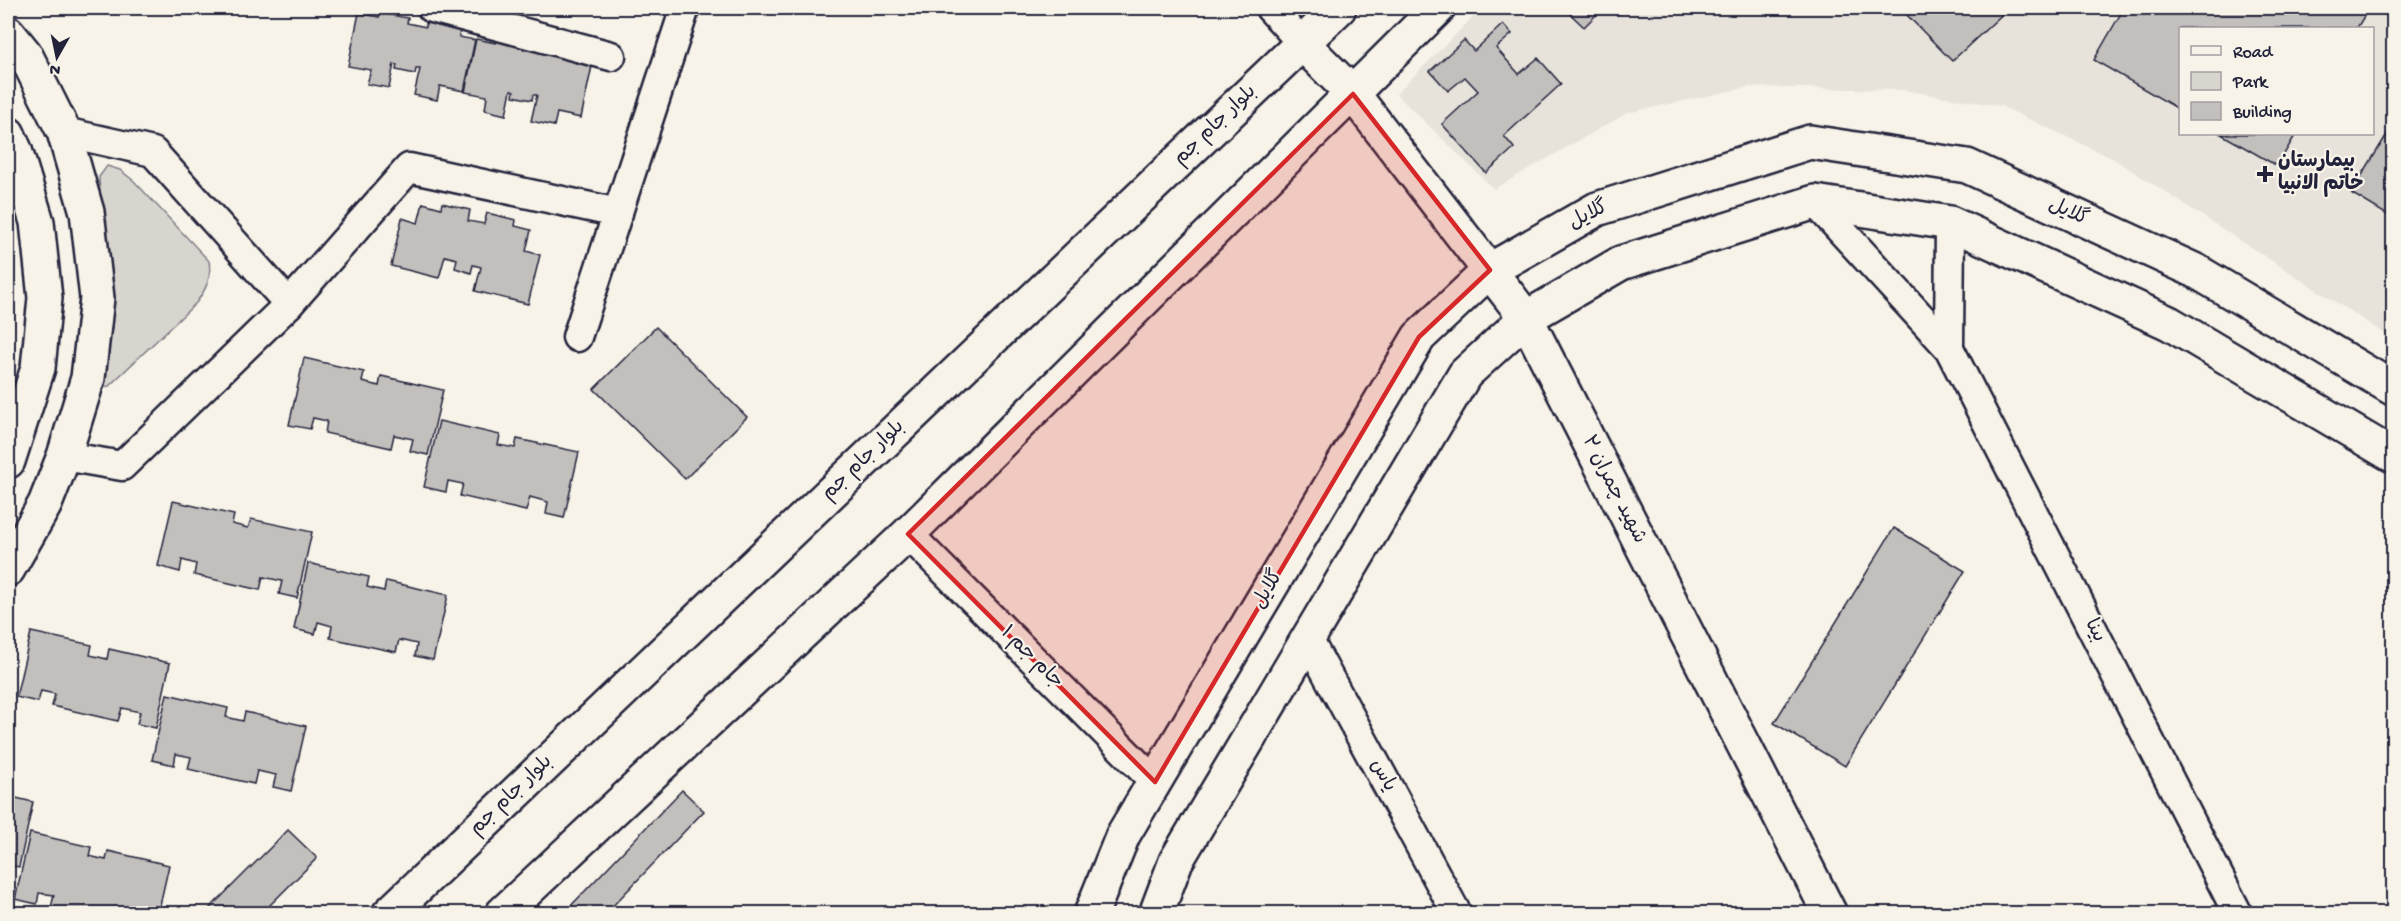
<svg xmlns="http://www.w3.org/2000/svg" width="2401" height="921" font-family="'Gochi Hand','Playpen Sans Arabic',sans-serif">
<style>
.built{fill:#e7e3db;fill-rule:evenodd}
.green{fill:#d8d5cf;stroke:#7d7c85;stroke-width:1.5}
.building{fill:#c2bfbd;stroke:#22223b;stroke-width:1.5}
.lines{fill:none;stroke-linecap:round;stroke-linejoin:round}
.minor-casing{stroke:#22223b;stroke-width:33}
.tertiary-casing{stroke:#22223b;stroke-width:38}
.secondary-casing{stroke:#22223b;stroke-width:38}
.minor{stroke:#f7f3e8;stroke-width:28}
.tertiary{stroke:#f7f3e8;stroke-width:33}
.secondary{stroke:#f7f3e8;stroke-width:33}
.marked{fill:#d62828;fill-opacity:0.2;stroke:#d62828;stroke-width:4.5;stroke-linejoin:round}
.poi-dot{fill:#22223b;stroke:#f7f3e8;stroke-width:2}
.labels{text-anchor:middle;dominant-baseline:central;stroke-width:4.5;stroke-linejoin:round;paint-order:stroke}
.street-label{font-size:20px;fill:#22223b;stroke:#f7f3e8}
.poi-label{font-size:20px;font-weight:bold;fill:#22223b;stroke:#f7f3e8;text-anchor:start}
</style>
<rect width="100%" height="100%" fill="#f7f3e8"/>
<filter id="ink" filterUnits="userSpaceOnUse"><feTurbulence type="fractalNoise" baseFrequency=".0167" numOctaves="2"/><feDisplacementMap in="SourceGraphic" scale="12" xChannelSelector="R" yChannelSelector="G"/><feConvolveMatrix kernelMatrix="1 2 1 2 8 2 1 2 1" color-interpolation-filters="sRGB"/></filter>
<g filter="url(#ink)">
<!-- built -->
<path class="built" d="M1482 8H2393V339L2114 159 2001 106 1903 90 1749 87 1627 113 1494 189 1396 94ZM2180 28H2372V134H2180Z"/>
<!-- green -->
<path class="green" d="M107 166 120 170 134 181 209 261C212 278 206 289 196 303L109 386 100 388 114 286 100 195 99 177Z"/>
<!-- building -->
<g class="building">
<path d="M1564 8H1603L1584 27Z"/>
<path d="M1612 8H1626L1619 14Z"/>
<path d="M1900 8H2009L1952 61Z"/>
<path d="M2124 8H2369L2357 28H2180V110L2094 60Z"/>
<path d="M359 13 379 17 380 13 408 18 407 23 426 27V23L460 30 459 37 475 40 464 91 440 86 437 100 414 95 420 69H416L415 74 396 70 397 65 394 64 389 88 367 84 371 70 348 66Z"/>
<path d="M1503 24 1512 34 1496 48 1519 74 1538 58 1561 84 1504 136 1514 148 1486 173 1442 124 1478 91 1465 77 1448 91 1430 71 1464 40 1474 51Z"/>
<path d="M476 39 496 43 497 39 525 45 524 49 542 53 543 49 577 56 576 63 592 66 581 118 557 113 554 126 531 121 537 95H533L532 100 513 96 514 91 511 90 506 115 485 110 487 96 465 92Z"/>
<path d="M2394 123V219L2351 193Z"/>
<path d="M2221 134H2296L2277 166Z"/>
<path d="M423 203 441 208 442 203 470 210 468 221 484 224 487 213 516 220 515 226 531 230 526 251 540 255 528 304 475 291 481 267 473 265 471 273 455 268 457 259 445 256 439 278 391 266 402 218 418 223Z"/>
<path d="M656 327 747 417 685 479 594 389Z"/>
<path d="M304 358 364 372 362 382 379 386 381 376 443 390 428 455 410 451 413 439 394 435 391 448 325 433 327 421 313 418 310 429 289 425Z"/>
<path d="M439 421 500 435 498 445 515 448 517 439 579 452 564 518 546 514 548 502 530 497 526 511 460 496 463 484 448 481 446 492 424 487Z"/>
<path d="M173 501 234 515 232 524 248 528 251 519 312 532 297 598 279 594 282 581 263 577 260 590 194 575 196 564 182 560 180 572 158 566Z"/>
<path d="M1894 528 1965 571 1845 766 1774 723Z"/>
<path d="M308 563 369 577 367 587 384 591 386 581 448 595 433 660 415 656 417 644 399 640 396 652 330 638 332 626 318 622 315 634 294 629Z"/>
<path d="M31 632 92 645 90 655 107 659 109 649 170 663 156 728 137 724 140 712 122 708 118 721 52 706 55 694 41 691 38 702 16 697Z"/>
<path d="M167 694 228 708 226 717 243 721 245 712 306 726 291 791 273 787 276 775 257 771 254 784 188 769 191 757 176 754 174 765 152 760Z"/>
<path d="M682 790 704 811 605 914H563Z"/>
<path d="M8 796 33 802 19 867 8 865Z"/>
<path d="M288 830 317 858 261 914H204Z"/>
<path d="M30 833 91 847 89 856 106 860 108 851 169 865 158 914H139L120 910V914H77L51 908 54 895 39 893 37 904 15 899Z"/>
</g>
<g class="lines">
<defs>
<g id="minor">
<path d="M432 8 611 56"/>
<path d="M1270 8 1303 44"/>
<path d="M64 132 153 152 289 304 122 466 64 456"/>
<path d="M1815 202 1949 348 2238 914"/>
<path d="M289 304 409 168 618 213"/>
<path d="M577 337 685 8"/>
<path d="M1949 348 1950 223"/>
<path d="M908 534 1155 782"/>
<path d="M1308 639 1457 914"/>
</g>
<g id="tertiary">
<path d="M8 33 25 54 64 132 87 212 97 298 88 378 64 456 45 504 8 569"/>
<path d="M1303 44 1353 94 1526 318 1830 914"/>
<path d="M8 134 15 150 37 222 45 298 38 368 8 461"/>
<path d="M1091 914 1123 835 1419 337 1490 270 1597 209 1810 142 1967 166 2196 271 2394 389"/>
<path d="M1156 914 1176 861 1465 374 1526 318 1621 263 1815 202 1950 223 2169 323 2394 456"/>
</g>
<g id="secondary">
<path d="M389 914 1339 8"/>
<path d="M502 914 908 534 1438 8"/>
</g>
</defs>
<!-- minor casing -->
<use href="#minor" class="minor-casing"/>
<!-- tertiary casing -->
<use href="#tertiary" class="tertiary-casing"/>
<!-- secondary casing -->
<use href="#secondary" class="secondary-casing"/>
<!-- minor -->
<use href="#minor" class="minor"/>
<!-- tertiary -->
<use href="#tertiary" class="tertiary"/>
<!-- secondary -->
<use href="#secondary" class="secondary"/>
</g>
</g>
<!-- marked area -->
<path class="marked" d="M1353 94 1490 270 1419 337 1155 782 908 534Z"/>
<!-- markers -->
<path class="poi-dot" d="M2262 165h6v6h6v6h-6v6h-6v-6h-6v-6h6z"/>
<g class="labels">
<!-- street labels -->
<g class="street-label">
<text transform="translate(1216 126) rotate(-44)">بلوار جام جم</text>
<text transform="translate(2068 213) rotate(25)">گلایل</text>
<text transform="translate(1589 216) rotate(-26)">گلایل</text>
<text transform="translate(864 461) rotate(-44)">بلوار جام جم</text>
<text transform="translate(1613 490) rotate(63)">شهید چمران ۲</text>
<text transform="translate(1269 590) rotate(-59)">گلایل</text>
<text transform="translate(2094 631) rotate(63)">بینا</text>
<text transform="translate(1031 658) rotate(45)">جام جم ۱</text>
<text transform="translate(1382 776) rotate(61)">یاس</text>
<text transform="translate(512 796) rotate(-44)">بلوار جام جم</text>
</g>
<!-- poi labels -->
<g class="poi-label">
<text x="2278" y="162">بیمارستان<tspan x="2278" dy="23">خاتم الانبیا</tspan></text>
</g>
</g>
<!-- margin -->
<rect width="2401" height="921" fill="none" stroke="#f7f3e8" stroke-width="30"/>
<rect x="15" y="15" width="2371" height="891" fill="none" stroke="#22223b" stroke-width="2" filter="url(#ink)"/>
<!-- legend -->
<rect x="2179" y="27" width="195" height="108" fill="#f7f3e8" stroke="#a29fa3" stroke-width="1.5"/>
<rect x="2191" y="46" width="30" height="9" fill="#f7f3e8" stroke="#a29fa3" stroke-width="1.5"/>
<text x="2233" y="57" font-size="18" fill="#22223b">Road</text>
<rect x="2191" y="72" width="30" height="18" fill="#d8d5cf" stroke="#a29fa3" stroke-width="1.5"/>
<text x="2233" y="87" font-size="18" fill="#22223b">Park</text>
<rect x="2191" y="102" width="30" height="18" fill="#c2bfbd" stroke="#a29fa3" stroke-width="1.5"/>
<text x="2233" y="117" font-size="18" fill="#22223b">Building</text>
<!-- north arrow -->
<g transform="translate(57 57) rotate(189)" stroke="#f7f3e8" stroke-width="4.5" paint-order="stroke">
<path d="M0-4.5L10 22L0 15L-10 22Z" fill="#22223b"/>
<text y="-9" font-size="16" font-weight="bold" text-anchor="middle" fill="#22223b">N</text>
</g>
</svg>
